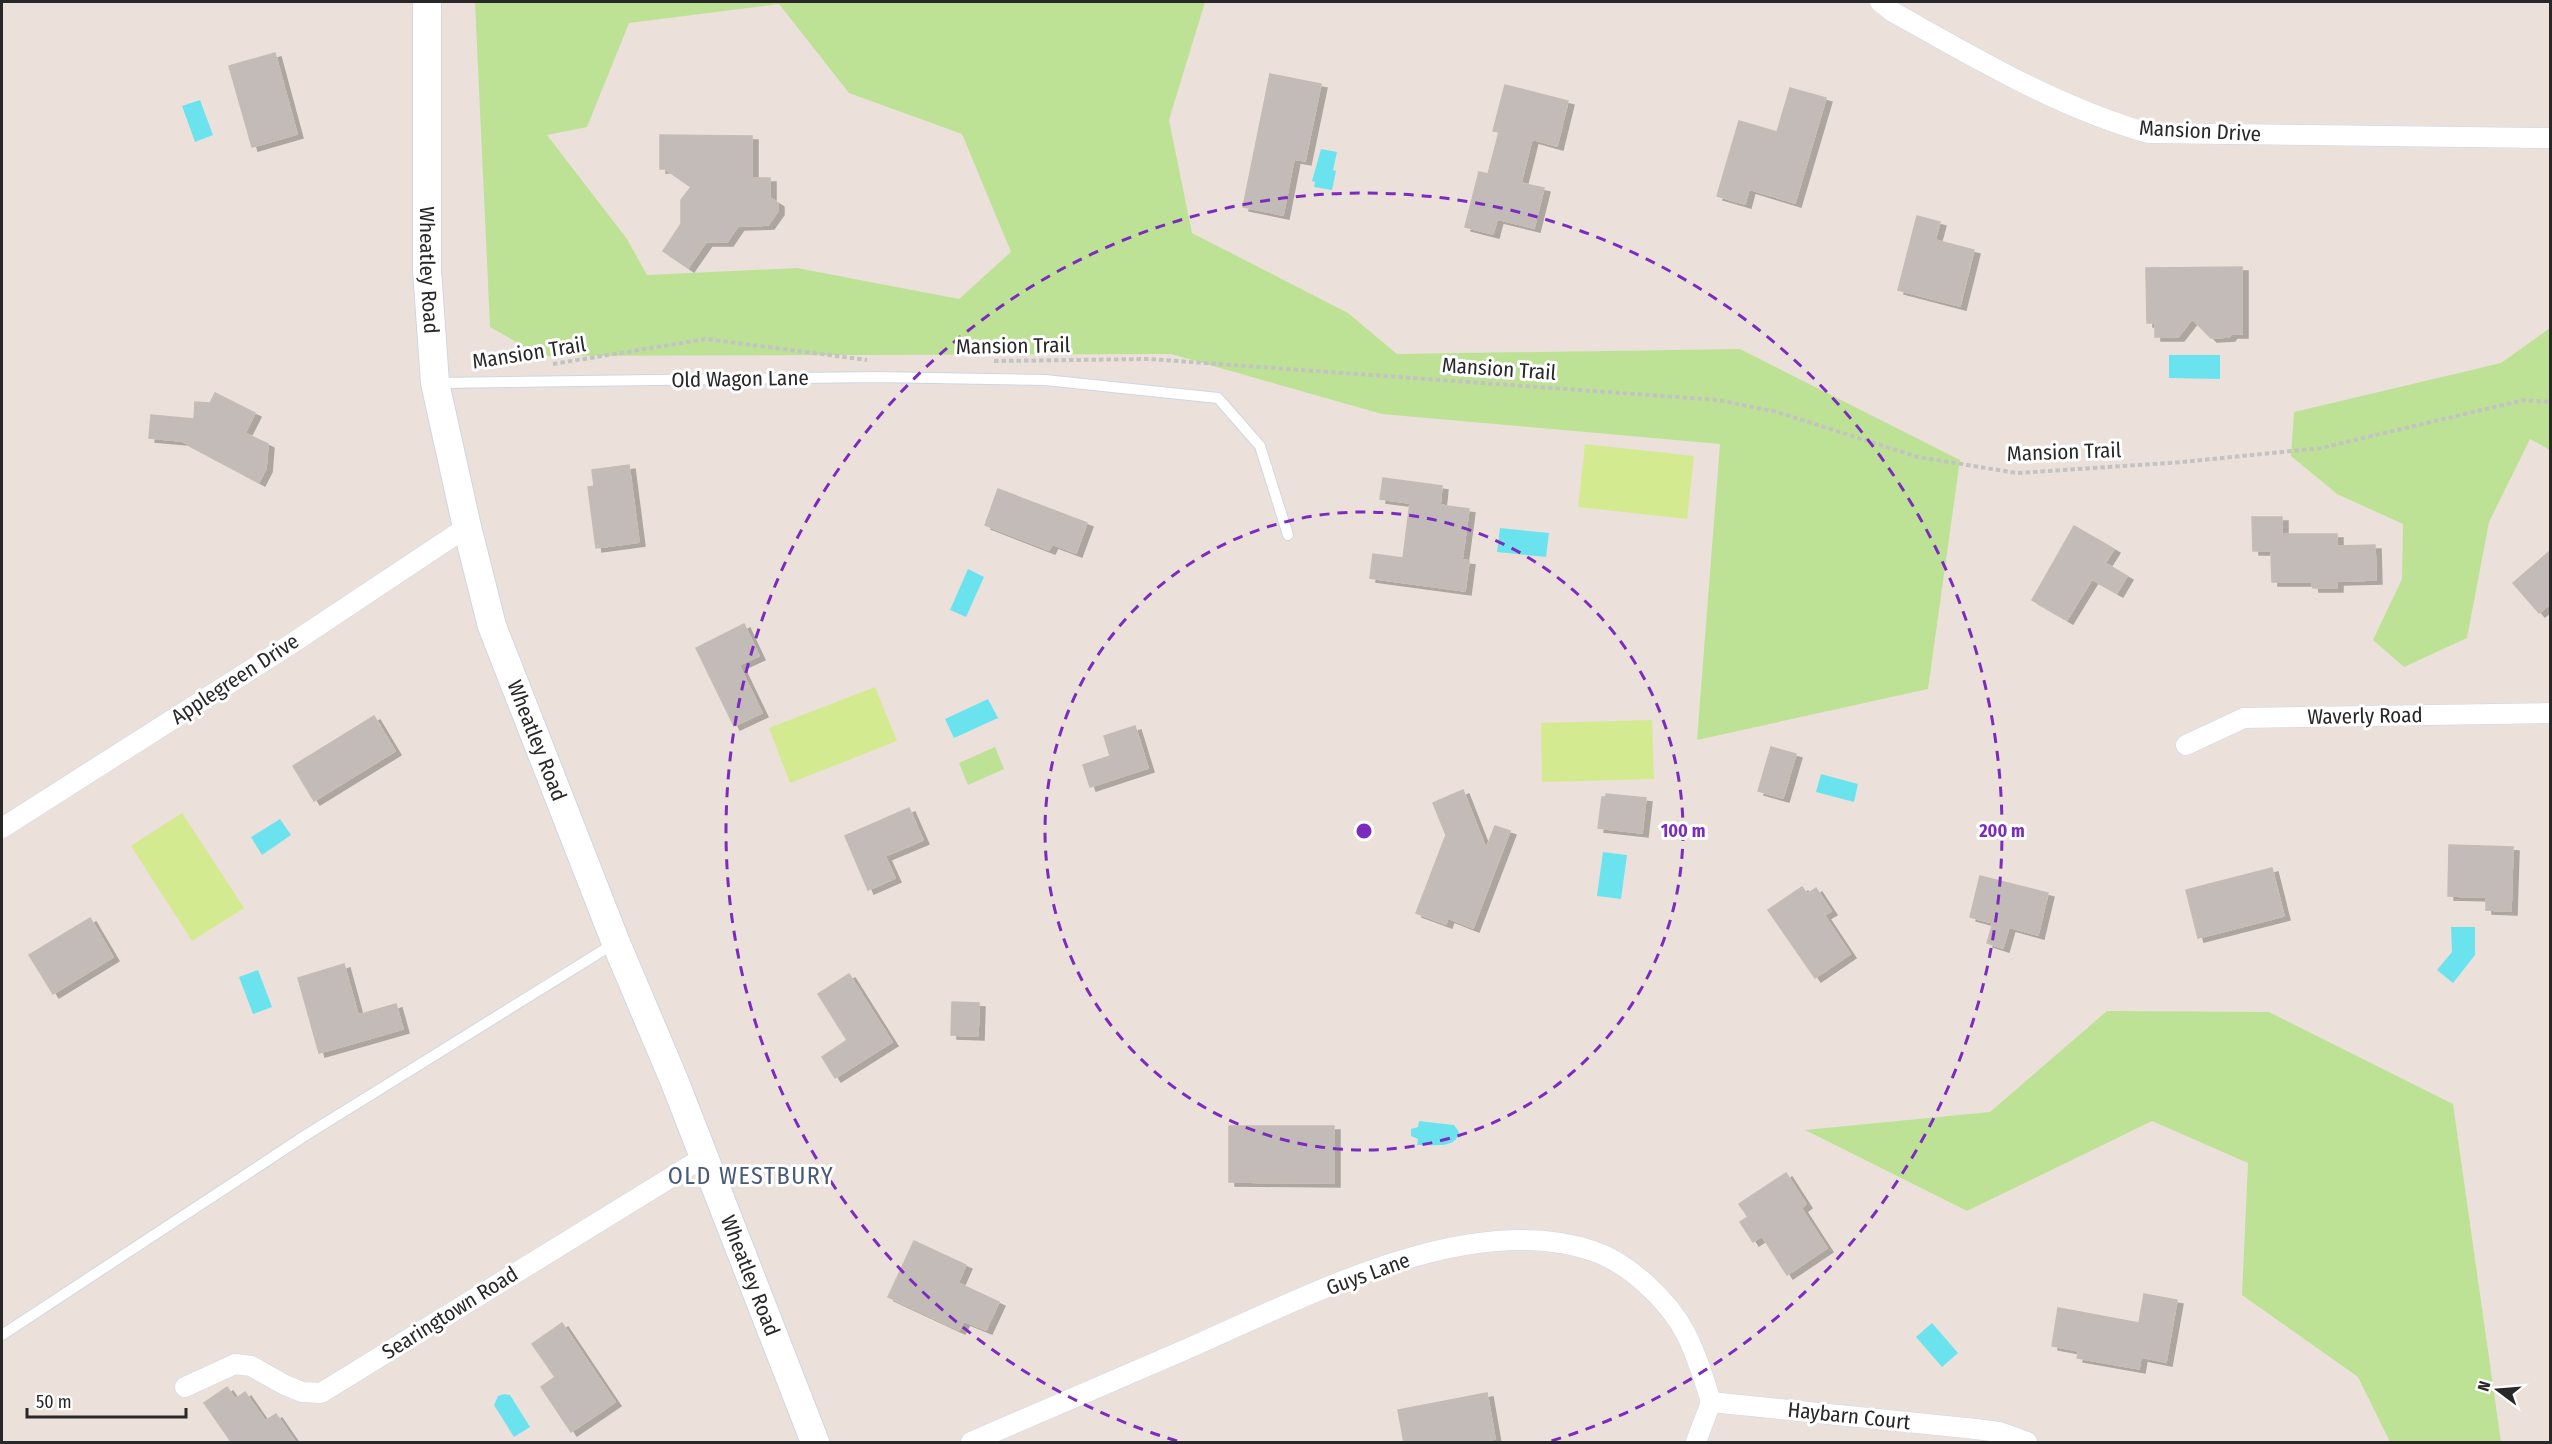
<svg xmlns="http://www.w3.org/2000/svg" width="2552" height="1444" font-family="'Fira Sans Condensed',sans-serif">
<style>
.green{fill:#bee295;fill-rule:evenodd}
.pitch{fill:#d4ea91}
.water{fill:#6be3ef}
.building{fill:#c3bbb7;stroke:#c6bcb4;stroke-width:1.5;filter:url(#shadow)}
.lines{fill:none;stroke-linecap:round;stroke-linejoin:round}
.lane-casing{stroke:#cfd6e2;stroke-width:12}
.street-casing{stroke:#cfd6e2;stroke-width:21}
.secondary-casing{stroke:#cfd6e2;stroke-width:30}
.path{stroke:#c3c3c3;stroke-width:4;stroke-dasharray:4.5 3;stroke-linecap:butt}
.lane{stroke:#fff;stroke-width:10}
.street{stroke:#fff;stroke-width:20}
.secondary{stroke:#fff;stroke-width:28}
.ring{fill:none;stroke:#7b2cbf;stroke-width:3;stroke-dasharray:10 8}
.labels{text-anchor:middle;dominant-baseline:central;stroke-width:6;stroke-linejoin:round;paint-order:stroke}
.street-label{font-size:21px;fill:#282828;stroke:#fff}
.quarter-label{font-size:24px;letter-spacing:1.5px;fill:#495a79;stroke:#fff}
.centre{fill:#7b2cbf;stroke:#fff;stroke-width:3}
.ring-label{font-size:18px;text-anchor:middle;font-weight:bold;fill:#7b2cbf;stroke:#fff;stroke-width:6;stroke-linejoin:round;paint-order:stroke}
</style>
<defs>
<filter id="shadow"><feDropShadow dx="6" dy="4" stdDeviation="0" flood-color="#0004"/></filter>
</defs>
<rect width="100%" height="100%" fill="#ebe1da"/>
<!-- green -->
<g class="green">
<path d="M475 2H1205L1169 120 1192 233 1348 313 1397 354 1740 349 1960 460 1928 689 1697 740 1720 444 1382 414 1171 354 541 356 490 327ZM779 4 849 93 962 134 1011 252 959 299 797 268 647 275 627 239 547 135 587 127 629 23Z"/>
<path d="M2550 328V450L2530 439 2489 522 2467 638 2404 667 2373 640 2402 579 2403 524 2337 494 2291 456 2294 412 2501 363Z"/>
<path d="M995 747 1004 769 968 785 959 763Z"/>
<path d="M2107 1011 2269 1012 2453 1104 2501 1442H2390L2358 1377 2242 1295 2248 1163 2152 1121 1967 1211 1805 1130 1990 1112Z"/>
</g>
<!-- pitch -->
<g class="pitch">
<path d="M1585 444 1694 456 1687 519 1578 507Z"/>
<path d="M875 687 897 741 790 783 769 728Z"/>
<path d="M1652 720 1654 779 1542 782 1541 723Z"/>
<path d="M182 813 244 908 192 941 131 846Z"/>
</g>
<!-- water -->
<g class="water">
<path d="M200 100 213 135 195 142 182 106Z"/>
<path d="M1321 149 1337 152 1333 170 1336 171 1332 190 1314 187 1315 182 1312 181Z"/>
<path d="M2169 355H2220V379L2169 378Z"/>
<path d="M1500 528 1549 533 1546 557 1497 552Z"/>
<path d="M968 569 984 577 966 617 950 610Z"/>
<path d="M988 699 998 718 954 738 945 719Z"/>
<path d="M1821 774 1858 784 1854 802 1816 792Z"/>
<path d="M280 819 291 835 262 855 251 837Z"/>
<path d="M1603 852 1627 855 1621 899 1597 896Z"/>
<path d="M2451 927H2475V955L2453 983 2437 970 2452 952Z"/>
<path d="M258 970 272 1007 253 1014 239 977Z"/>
<path d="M1419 1121 1454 1125 1459 1132C1456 1150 1432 1144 1417 1145L1418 1139 1411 1136V1129L1418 1127Z"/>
<path d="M1932 1323 1958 1353 1942 1367 1916 1337Z"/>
<path d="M504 1394 510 1395 530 1427 514 1437 494 1405 498 1396Z"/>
</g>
<!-- building -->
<g class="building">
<path d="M275 53 297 134 252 147 229 66Z"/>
<path d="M1270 74 1321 84 1305 161 1294 159 1283 215 1243 207Z"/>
<path d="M1505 85 1568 101 1557 146 1532 139 1521 183 1544 188 1534 228 1497 219 1493 234 1465 227 1479 172 1488 174 1499 132 1493 131Z"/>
<path d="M1790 88 1826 98 1795 203 1749 189 1745 204 1717 196 1739 121 1777 132Z"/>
<path d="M660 135 752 136V178H770V198L778 203V211L768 225 738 226 727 242H706L688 268 663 251 681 224V200L691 187 665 169H660Z"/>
<path d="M1917 216 1940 222 1935 240 1974 250 1960 306 1898 290Z"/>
<path d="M2242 267V334H2231L2229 337 2211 338 2192 319 2178 337H2155V323H2147L2146 268Z"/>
<path d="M215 393 255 413 245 433 268 444 266 468 259 482 182 441 149 438 151 415 194 419 195 402 210 403Z"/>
<path d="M629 465 639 542 596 548 588 487 594 486 592 470Z"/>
<path d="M1383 478 1442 486 1440 505 1469 509 1462 560 1469 561 1465 591 1370 578 1373 554 1403 558 1410 503 1380 499Z"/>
<path d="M998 489 1087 523 1076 553 1052 544 1049 550 985 525Z"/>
<path d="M2252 517H2282V534H2337V546L2375 545 2376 580 2337 581V588H2313L2312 582H2272L2271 551H2253Z"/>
<path d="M2074 526 2114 549 2105 563 2127 576 2117 593 2092 579 2067 620 2032 600Z"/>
<path d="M2550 551V604L2539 613 2513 583Z"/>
<path d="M744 624 759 656 739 665 762 713 734 726 696 648Z"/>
<path d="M374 716 395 751 314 801 293 766Z"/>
<path d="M1135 726 1148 768 1090 787 1083 765 1110 756 1104 736Z"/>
<path d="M1771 747 1796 754 1783 798 1758 791Z"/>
<path d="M1463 790 1486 849 1495 826 1510 831 1473 928 1448 918 1446 924 1416 913 1446 835 1433 803Z"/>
<path d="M1606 794 1646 798 1642 833 1598 828 1602 797H1606Z"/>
<path d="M909 808 923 840 885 856 895 878 868 890 845 836Z"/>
<path d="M2449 845 2513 847 2511 911 2486 910V897L2448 896Z"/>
<path d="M2272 868 2284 916 2198 938 2186 890Z"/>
<path d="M1980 876 2048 893 2038 935 2009 927 2003 948 1987 943 1993 923 1970 917Z"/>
<path d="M1802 887 1807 894 1816 888 1831 911 1824 915 1850 954 1815 978 1768 910Z"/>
<path d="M90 918 113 957 53 994 29 955Z"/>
<path d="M344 964 358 1015 396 1004 403 1029 319 1053 298 978Z"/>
<path d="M849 974 892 1042 835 1078 822 1057 847 1040 818 994Z"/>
<path d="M952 1002 979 1003 978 1036 951 1035Z"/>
<path d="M1229 1126H1334V1183L1229 1182Z"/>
<path d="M1786 1173 1806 1204 1801 1208 1827 1248 1787 1275 1762 1236 1753 1242 1740 1222 1748 1217 1739 1204Z"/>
<path d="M914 1241 966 1265 958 1283 999 1302 986 1330 964 1321 959 1330 888 1297Z"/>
<path d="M2144 1294 2177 1300 2166 1362 2141 1357 2139 1369 2077 1358 2079 1351 2052 1346 2058 1308 2139 1323Z"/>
<path d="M562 1323 615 1402 571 1432 541 1387 555 1377 532 1344Z"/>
<path d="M227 1387 235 1399 245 1392 265 1421 276 1414 296 1443H232L204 1403Z"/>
<path d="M1487 1393 1495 1439 1475 1443H1404L1398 1410Z"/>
</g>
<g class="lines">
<defs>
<g id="lane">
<path d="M437 383 877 377 1045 380 1218 398 1260 446 1288 535"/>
<path d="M2 1335 306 1135 615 943"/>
</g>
<g id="street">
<path d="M1880 2 1893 12C1975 58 2057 107 2148 133L2550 138"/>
<path d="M2186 745 2244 718 2550 713"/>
<path d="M2 828 291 644 467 527"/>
<path d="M185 1387 235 1364 251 1366 285 1385 302 1392 321 1393 704 1157"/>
<path d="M1711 1402 1976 1429 1999 1432 2027 1442"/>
<path d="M971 1442C1046 1410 1121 1377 1196 1345 1307 1296 1470 1209 1593 1251 1629 1263 1669 1301 1686 1334 1697 1356 1704 1379 1711 1402"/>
<path d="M1696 1442 1711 1402"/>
</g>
<g id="secondary">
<path id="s1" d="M427 2V270L435 383 467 527 492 626 616 943 674 1080 815 1442"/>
</g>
</defs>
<!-- lane casing -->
<use href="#lane" class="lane-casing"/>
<!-- street casing -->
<use href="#street" class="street-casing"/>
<!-- secondary casing -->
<use href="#secondary" class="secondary-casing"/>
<!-- path -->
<g class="path">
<path d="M994 361 1149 359 1718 400 1777 412 1918 457 2017 473 2182 462 2321 448 2524 400 2550 402"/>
<path d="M553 364 706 339 867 360"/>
</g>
<!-- lane -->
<use href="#lane" class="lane"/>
<!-- street -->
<use href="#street" class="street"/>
<!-- secondary -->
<use href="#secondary" class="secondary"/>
</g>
<!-- distance rings -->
<g class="ring">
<circle cx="1364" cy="831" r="319"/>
<path d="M1177 1441A638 638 0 1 1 1551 1441"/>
</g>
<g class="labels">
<!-- street labels -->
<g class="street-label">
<text transform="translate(2200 131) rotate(3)">Mansion Drive</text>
<text stroke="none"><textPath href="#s1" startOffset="268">Wheatley Road</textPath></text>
<text transform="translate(1013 346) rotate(-1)">Mansion Trail</text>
<text transform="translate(529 353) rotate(-9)">Mansion Trail</text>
<text transform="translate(1499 369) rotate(4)">Mansion Trail</text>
<text transform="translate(740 379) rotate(-1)">Old Wagon Lane</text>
<text transform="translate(2064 452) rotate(-2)">Mansion Trail</text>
<text transform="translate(235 679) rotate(-33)">Applegreen Drive</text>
<text transform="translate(2365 716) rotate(-1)">Waverly Road</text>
<text stroke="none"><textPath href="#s1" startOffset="754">Wheatley Road</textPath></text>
<text transform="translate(1368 1274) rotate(-20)">Guys Lane</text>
<text stroke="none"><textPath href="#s1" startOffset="1330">Wheatley Road</textPath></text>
<text transform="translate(450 1313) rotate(-32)">Searingtown Road</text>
<text transform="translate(1849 1416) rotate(6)">Haybarn Court</text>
</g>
<!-- quarter labels -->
<g class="quarter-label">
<text x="751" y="1176">OLD WESTBURY</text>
</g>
</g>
<circle cx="1364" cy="831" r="9" class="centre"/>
<g class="ring-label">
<text x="1683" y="837">100 m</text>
<text x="2002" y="837">200 m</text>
</g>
<!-- border -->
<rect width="2552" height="1444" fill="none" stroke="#282828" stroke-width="6"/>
<!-- north arrow -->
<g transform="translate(2498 1390) rotate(286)" stroke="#ffffff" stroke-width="4.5" paint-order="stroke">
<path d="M0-4.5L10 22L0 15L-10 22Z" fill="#282828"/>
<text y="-9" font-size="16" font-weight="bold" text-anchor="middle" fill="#282828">N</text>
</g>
<!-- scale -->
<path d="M27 1408v9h159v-9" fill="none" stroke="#282828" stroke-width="3"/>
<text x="36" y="1408" font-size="18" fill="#282828" stroke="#ffffff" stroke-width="4.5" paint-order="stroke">50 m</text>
</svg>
